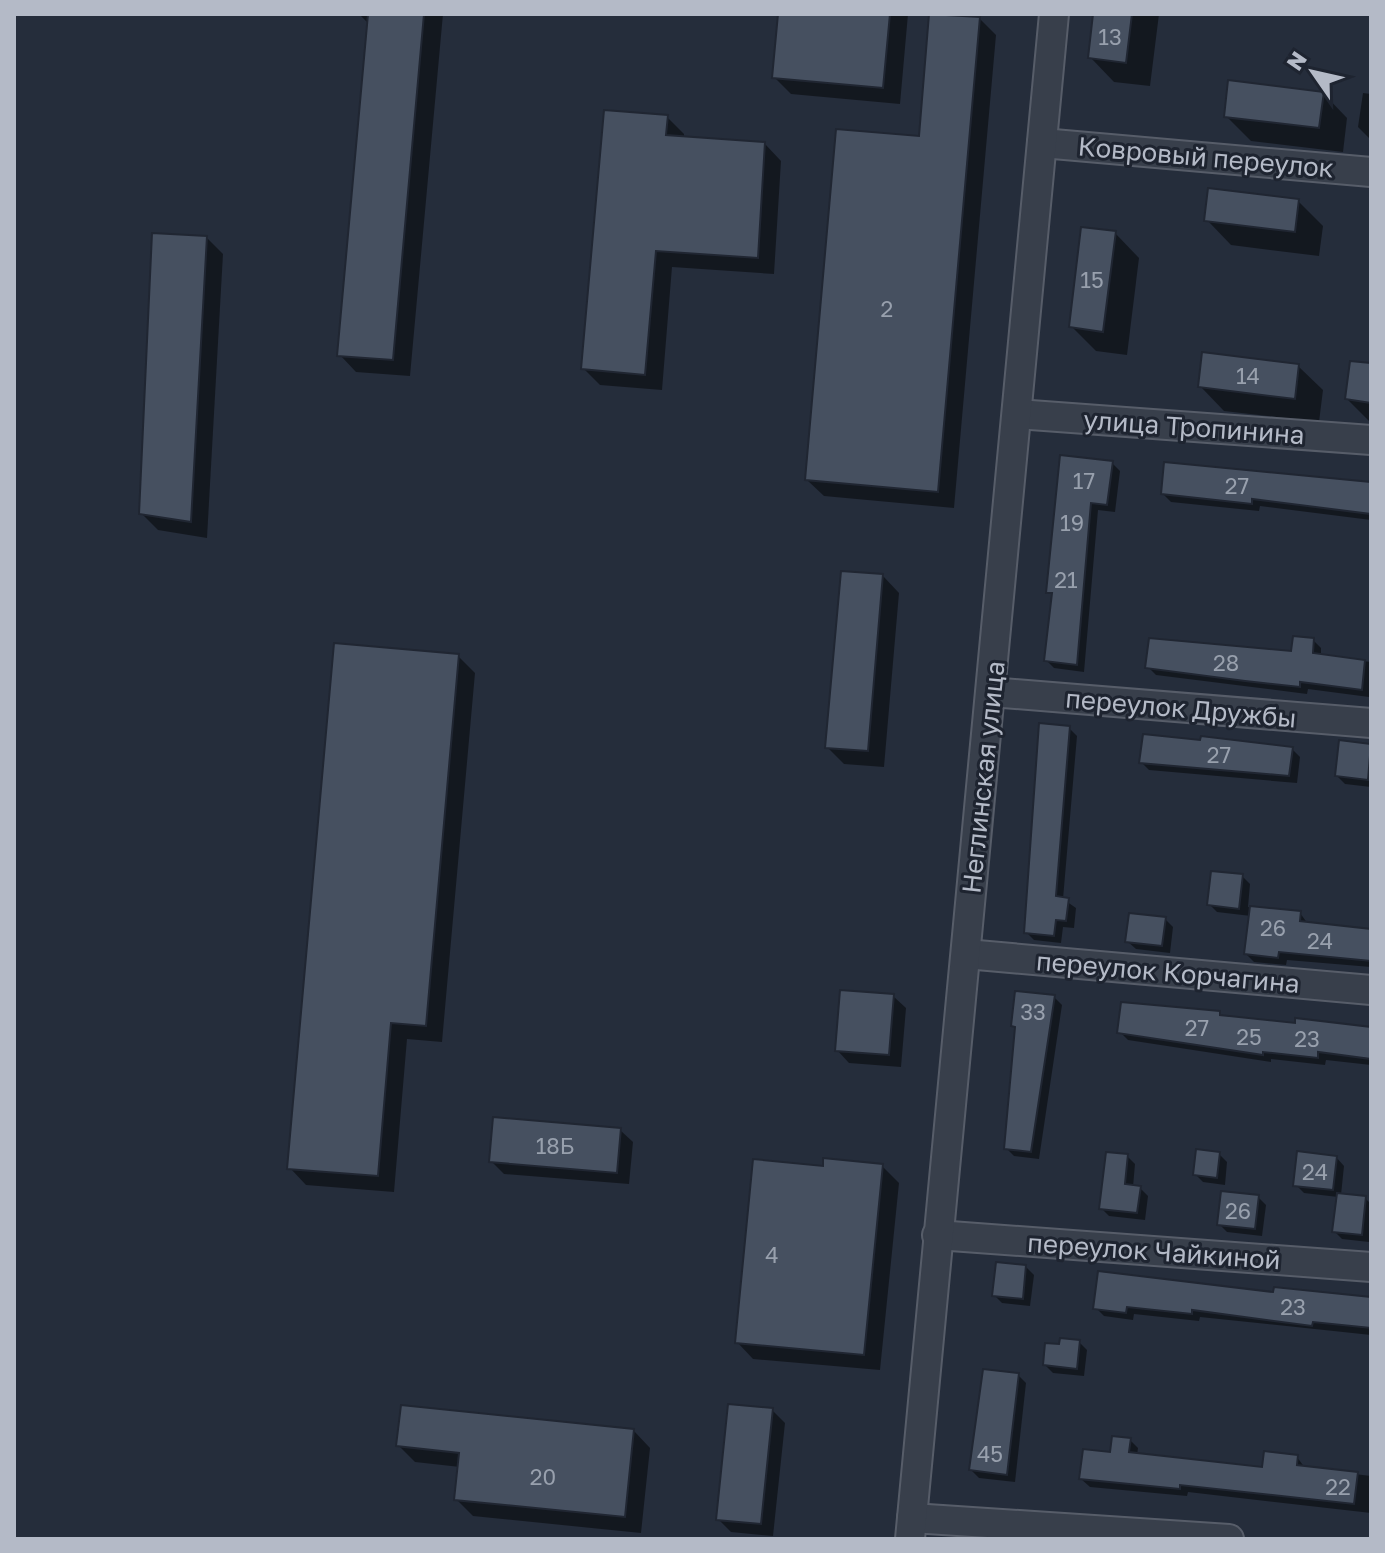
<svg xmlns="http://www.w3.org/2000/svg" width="1385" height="1553" font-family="'Golos Text',sans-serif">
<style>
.shadow{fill:#0007}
.building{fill:#465060;stroke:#202632;stroke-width:2}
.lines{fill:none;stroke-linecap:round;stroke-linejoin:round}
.minor-casing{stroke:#575d69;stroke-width:32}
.minor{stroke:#383f4b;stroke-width:28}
.labels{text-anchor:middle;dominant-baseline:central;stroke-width:6;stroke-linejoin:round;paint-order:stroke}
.number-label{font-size:22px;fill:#98a0ad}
.street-label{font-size:26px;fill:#b4bac7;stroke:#1e2430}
</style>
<rect width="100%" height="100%" fill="#252d3b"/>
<!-- shadow -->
<g class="shadow">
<path d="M359 14H443L410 376 356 372 340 355 369 24Z"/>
<path d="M780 14H908L900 104 791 94 774 77Z"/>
<path d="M1095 14H1159L1150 86 1114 82 1090 57Z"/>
<path d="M980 19 996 35 954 508 824 496 807 480 921 139Z"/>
<path d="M1323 93 1347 118 1343 152 1251 141 1226 116Z"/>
<path d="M1363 93 1371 94V140L1358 127Z"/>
<path d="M667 117 684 134V139L765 144 781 161 774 274 672 267 662 390 600 385 583 368Z"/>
<path d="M1298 201 1323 226 1319 256 1231 245 1207 220Z"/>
<path d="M1115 233 1139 258 1127 355 1096 351 1071 326Z"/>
<path d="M207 238 223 254 207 538 158 530 141 513Z"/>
<path d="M1371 365V423L1347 399Z"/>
<path d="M1298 366 1323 390 1319 422 1224 411 1200 386Z"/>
<path d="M1062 457 1112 463 1120 471 1115 512 1098 510 1084 672 1054 668 1046 660Z"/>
<path d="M1371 485V520L1260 506 1259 511 1171 502 1163 494Z"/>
<path d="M883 576 899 593 884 767 844 764 827 747Z"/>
<path d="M1313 640 1321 648V656L1371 662 1369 697 1308 689 1307 694 1156 675 1148 667 1293 653Z"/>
<path d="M458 656 475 673 442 1042 407 1039 394 1192 306 1185 290 1168Z"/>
<path d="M1069 728 1077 736 1063 899 1076 908 1074 928 1063 927 1061 943 1034 940 1026 932Z"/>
<path d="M1341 742 1371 746V787L1345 784 1337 776Z"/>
<path d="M1292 749 1300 757 1297 783 1149 770 1141 762Z"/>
<path d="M1242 876 1250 884 1248 907 1300 913 1308 924 1371 931V967L1287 960 1286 965 1254 962 1246 954 1251 916 1217 912 1209 904Z"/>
<path d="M1165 919 1173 927 1170 953 1136 949 1127 941Z"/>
<path d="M893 996 906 1008 901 1067 849 1063 837 1050Z"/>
<path d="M1054 997 1062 1005 1039 1159 1014 1156 1006 1148 1017 1030 1013 1026Z"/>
<path d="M1219 1013 1224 1018 1297 1026 1371 1027V1065L1326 1060 1325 1065 1271 1059V1062L1128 1040 1120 1032Z"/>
<path d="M620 1130 633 1142 629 1184 504 1174 491 1161Z"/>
<path d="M1219 1154 1227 1162 1225 1185 1203 1182 1195 1174Z"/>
<path d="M1127 1156 1135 1164 1133 1187 1140 1188 1148 1196 1145 1220 1109 1216 1101 1208Z"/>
<path d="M1336 1157 1344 1166 1341 1195 1365 1198 1371 1204 1369 1242 1342 1239 1334 1231 1338 1197 1304 1193 1296 1185Z"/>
<path d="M882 1166 899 1183 880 1370 753 1359 737 1342Z"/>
<path d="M1258 1197 1266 1205 1262 1236 1227 1232 1219 1224Z"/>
<path d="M1026 1267 1034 1275 1030 1306 1002 1303 994 1295Z"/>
<path d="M1275 1294 1371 1297V1335L1200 1317 1199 1321 1134 1314 1133 1320 1104 1316 1096 1308Z"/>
<path d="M1079 1342 1087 1350 1084 1376 1053 1373 1045 1365Z"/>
<path d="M1018 1375 1026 1383 1015 1482 979 1478 971 1470Z"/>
<path d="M772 1410 785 1423 773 1536 731 1532 718 1519Z"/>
<path d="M634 1431 650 1448 641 1533 473 1516 456 1499 460 1467 415 1462 399 1446Z"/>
<path d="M1130 1440 1138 1448 1137 1455 1264 1469 1297 1457 1305 1468 1371 1476V1513L1188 1492 1187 1496 1090 1487 1081 1479Z"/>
</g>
<!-- building -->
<g class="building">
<path d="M368 14H424L393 360 337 356Z"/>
<path d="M778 14H890L883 88 772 78Z"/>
<path d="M929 14 980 17 938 492 805 480 836 129 919 136Z"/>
<path d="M1093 14H1132L1126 63 1088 58Z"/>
<path d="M1228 80 1324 92 1319 128 1224 117Z"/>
<path d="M604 110 668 115 666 135 765 142 758 258 656 251 645 375 581 369Z"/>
<path d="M1208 188 1299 199 1295 232 1204 221Z"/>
<path d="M1081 227 1116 231 1103 332 1069 327Z"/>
<path d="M152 233 207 236 191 522 139 514Z"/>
<path d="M1202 352 1299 364 1295 399 1198 387Z"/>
<path d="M1350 361 1371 363V403L1345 399Z"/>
<path d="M1060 455 1113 461 1107 505 1091 503 1077 665 1044 661 1052 593H1046Z"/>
<path d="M1164 462 1371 482V514L1252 499V504L1161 494Z"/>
<path d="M841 571 883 574 868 751 825 748Z"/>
<path d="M1293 636 1314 638 1313 653 1365 660 1362 690 1300 682V687L1245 681 1145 668 1149 638 1291 651Z"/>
<path d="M334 643 459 654 426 1026 391 1023 378 1176 287 1169Z"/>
<path d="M1039 723 1070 726 1056 896 1069 898 1066 921 1056 920 1054 936 1024 933Z"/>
<path d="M1143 734 1200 740 1201 736 1293 747 1289 776 1139 763Z"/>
<path d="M1339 740 1371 744 1368 780 1335 776Z"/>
<path d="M1211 871 1243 874 1239 909 1207 905Z"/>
<path d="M1250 906 1301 911 1300 921 1371 929V961L1279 952 1278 958 1244 954Z"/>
<path d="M1129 913 1166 917 1162 946 1125 942Z"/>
<path d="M840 990 894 994 889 1055 835 1051Z"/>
<path d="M1015 991 1055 995 1031 1152 1004 1149 1015 1027 1011 1026Z"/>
<path d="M1121 1002 1220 1011V1015L1295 1023V1018L1371 1027V1059L1318 1052V1058L1263 1052V1055L1117 1033Z"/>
<path d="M493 1117 621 1128 617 1173 489 1162Z"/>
<path d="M1196 1149 1220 1152 1217 1178 1193 1175Z"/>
<path d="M1297 1151 1337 1156 1333 1190 1293 1186Z"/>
<path d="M1106 1152 1128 1154 1125 1184 1141 1186 1137 1213 1099 1209Z"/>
<path d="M823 1158 883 1164 864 1355 735 1343 753 1159 823 1166Z"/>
<path d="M1221 1191 1259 1195 1255 1229 1217 1225Z"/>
<path d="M1337 1193 1366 1196 1362 1235 1332 1232Z"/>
<path d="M996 1262 1026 1265 1023 1299 992 1296Z"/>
<path d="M1098 1271 1273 1292 1274 1287 1371 1297V1328L1313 1322 1312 1326 1192 1310V1314L1127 1307 1126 1313 1093 1309Z"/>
<path d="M1060 1338 1080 1340 1077 1369 1043 1365 1045 1343 1059 1344Z"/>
<path d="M983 1369 1019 1373 1007 1475 969 1470Z"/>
<path d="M728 1404 773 1408 761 1524 716 1520Z"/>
<path d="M401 1405 634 1429 625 1517 454 1500 459 1453 396 1446Z"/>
<path d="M1112 1436 1131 1438 1129 1452 1262 1467 1264 1451 1298 1455 1297 1465 1358 1472 1354 1504 1180 1485V1489L1079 1479 1083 1449 1110 1452Z"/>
</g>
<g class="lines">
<defs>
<g id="minor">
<path d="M1042 143 1371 172"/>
<path d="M1017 414 1371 440"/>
<path d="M991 692 1371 723"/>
<path d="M966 954 1371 990"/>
<path d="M937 1235 1371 1267"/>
<path d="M912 1518 1229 1539"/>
<path d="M910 1539 1054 14"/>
</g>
</defs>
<!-- minor casing -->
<use href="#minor" class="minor-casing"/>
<!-- minor -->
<use href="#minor" class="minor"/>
</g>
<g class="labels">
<!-- number labels -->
<g class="number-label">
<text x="1110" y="36">13</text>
<text x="1092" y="279">15</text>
<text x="887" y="308">2</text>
<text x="1248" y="375">14</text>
<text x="1084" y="480">17</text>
<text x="1237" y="485">27</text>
<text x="1072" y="522">19</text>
<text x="1066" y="579">21</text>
<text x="1226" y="662">28</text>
<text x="1219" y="754">27</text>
<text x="1273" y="927">26</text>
<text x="1320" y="940">24</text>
<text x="1033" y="1011">33</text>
<text x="1197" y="1027">27</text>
<text x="1249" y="1036">25</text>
<text x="1307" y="1038">23</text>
<text x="555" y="1145">18Б</text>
<text x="1315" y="1171">24</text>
<text x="1238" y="1210">26</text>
<text x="772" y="1254">4</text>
<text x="1293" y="1306">23</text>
<text x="990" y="1453">45</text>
<text x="543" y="1476">20</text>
<text x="1338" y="1486">22</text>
</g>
<!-- street labels -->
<g class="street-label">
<text transform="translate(1206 157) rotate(5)">Ковровый переулок</text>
<text transform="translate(1194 427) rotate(4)">улица Тропинина</text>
<text transform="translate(1181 708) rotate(5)">переулок Дружбы</text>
<text transform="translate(983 777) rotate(-84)">Неглинская улица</text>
<text transform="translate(1168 972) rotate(5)">переулок Корчагина</text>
<text transform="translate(1154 1251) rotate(4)">переулок Чайкиной</text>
</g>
</g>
<!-- border -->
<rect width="1385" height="1553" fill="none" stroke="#b4bac7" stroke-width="32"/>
<!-- north arrow -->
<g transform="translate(1313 72) rotate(304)" stroke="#1e2430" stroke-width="6" paint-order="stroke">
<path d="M0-6L14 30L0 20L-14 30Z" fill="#b4bac7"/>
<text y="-12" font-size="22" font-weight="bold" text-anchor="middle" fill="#b4bac7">N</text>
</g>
</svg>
